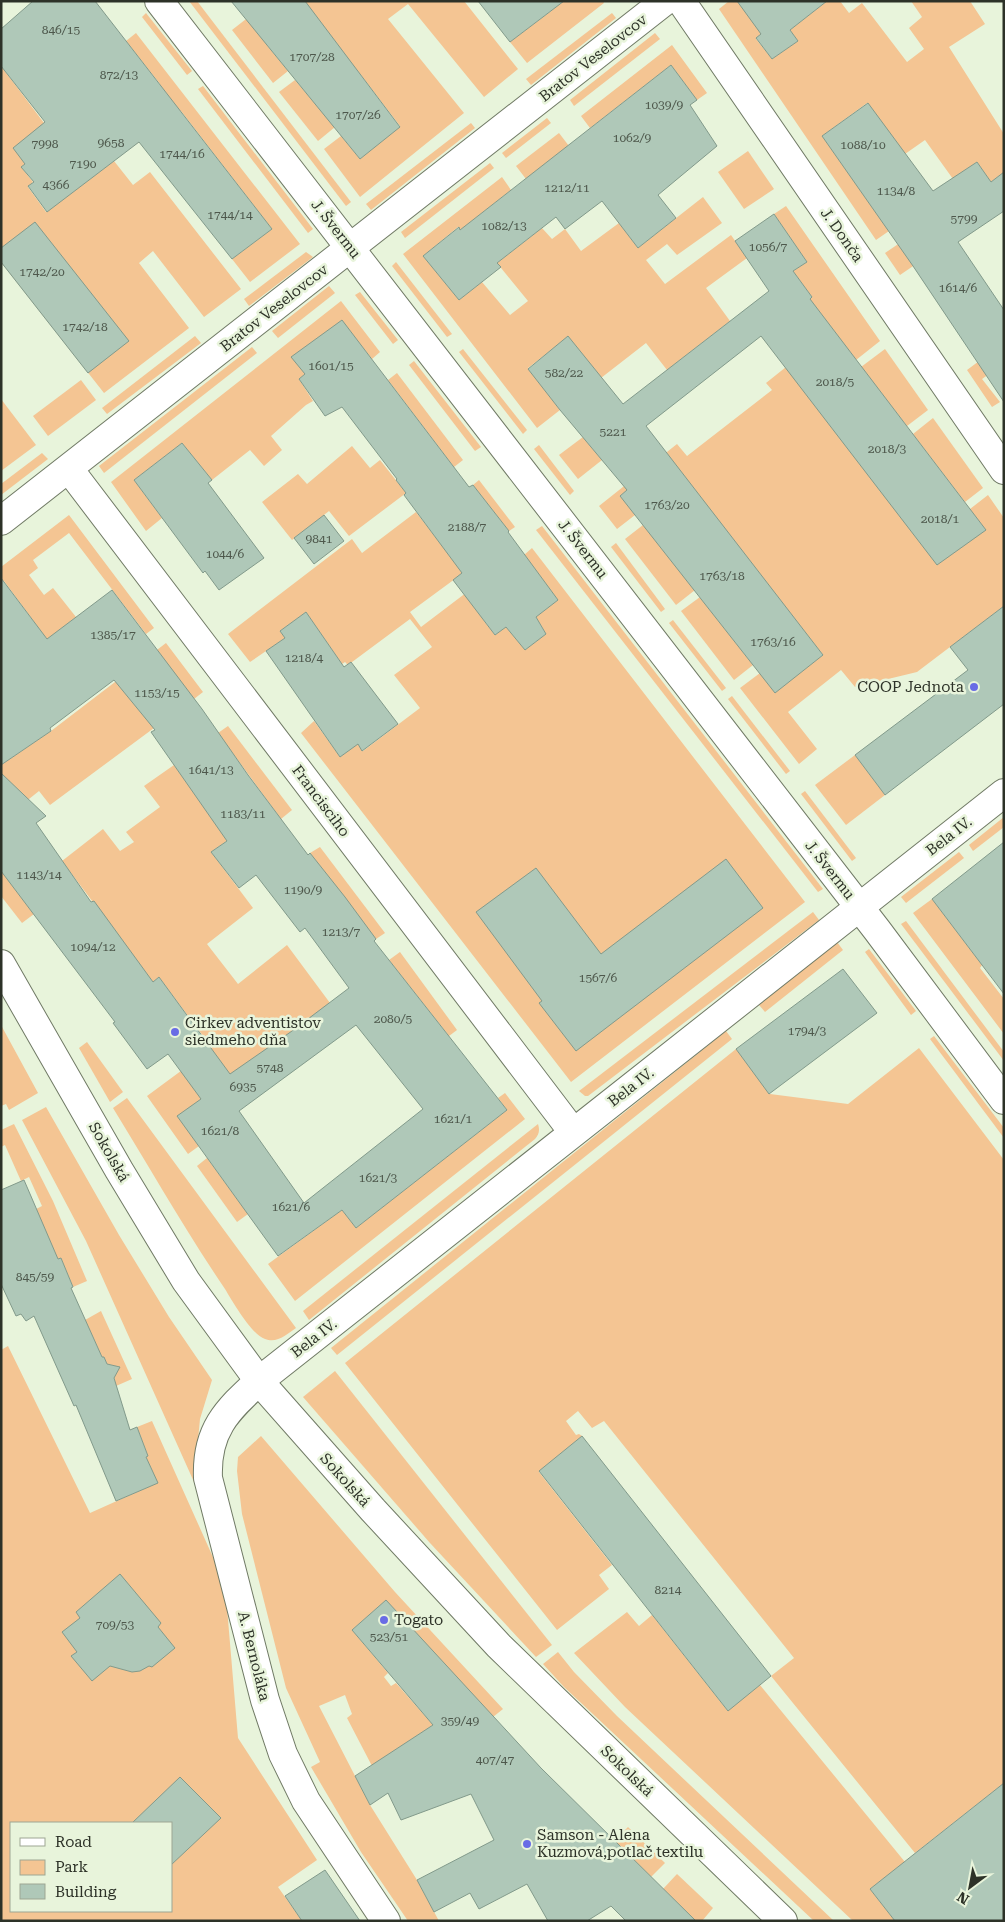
<svg xmlns="http://www.w3.org/2000/svg" width="1005" height="1922" font-family="'Roboto Serif',serif">
<style>
.green{fill:#f4c593;fill-rule:evenodd}
.building{fill:#afc8b8;stroke:#829a8b;fill-rule:evenodd}
.lines{fill:none;stroke-linecap:round;stroke-linejoin:round}
.street-casing{stroke:#707a65;stroke-width:30}
.street{stroke:#fff;stroke-width:28}
.poi-dot{fill:#696ce5;stroke:#e8f4db;stroke-width:2}
.labels{text-anchor:middle;dominant-baseline:central;stroke-width:5;stroke-linejoin:round;paint-order:stroke}
.number-label{font-size:12px;fill:#4e584c}
.street-label{font-size:15px;fill:#2d3228;stroke:#e8f4db}
.poi-label{font-size:15px;fill:#2d3228;stroke:#e8f4db;text-anchor:start}
</style>
<rect width="100%" height="100%" fill="#e8f4db"/>
<!-- green -->
<g class="green">
<path d="M189 1H197L351 202 346 206Z"/>
<path d="M269 1H464L518 69 484 97 408 4 388 19 464 113 360 197 324 149 341 136 360 159 400 126 357 70 266 44 288 71 273 83 232 30Z"/>
<path d="M544 1H603L604 3 527 63 510 42 551 11Z"/>
<path d="M729 1H750L761 34 756 39 772 59 798 41 790 30 827 1H840L849 13 862 3 907 62 924 49 909 28 922 17 911 1H970L985 24 949 47 1004 134V186L998 177 991 182 977 162 953 179 925 140 905 154 867 103 822 136 889 231 876 240 719 9Z"/>
<path d="M146 13 192 71 187 75 142 17Z"/>
<path d="M612 13 616 18 531 85 526 79Z"/>
<path d="M136 33 300 244 250 282 232 259 272 229 181 111 128 150 160 84 126 41Z"/>
<path d="M655 33 660 39 574 106 570 100Z"/>
<path d="M672 45 707 93 697 100 671 65 590 128 581 116Z"/>
<path d="M1 66 44 123 31 160 21 167 33 182 28 187 46 212 114 161 133 185 150 172 241 289 204 317 153 251 139 263 189 328 104 393 1 262Z"/>
<path d="M295 80 335 127 318 141 279 92Z"/>
<path d="M203 86 313 229 308 233 198 89Z"/>
<path d="M547 118 551 123 506 158 502 153Z"/>
<path d="M471 123 475 128 371 210 366 204Z"/>
<path d="M559 133 569 146 526 179 516 166Z"/>
<path d="M748 151 774 189 744 209 718 172Z"/>
<path d="M490 163 494 168 405 238 401 232Z"/>
<path d="M502 177 511 190 461 230 458 227 423 256 459 300 482 282 510 315 528 301 497 263 542 228 552 239 565 229 581 251 619 223 638 248 703 197 722 223 677 255 667 244 646 260 665 284 731 235 747 258 706 288 730 321 667 370 646 343 601 378 568 337 528 368 560 410 537 428 403 254Z"/>
<path d="M786 206 880 341 856 360 986 530 970 509 988 495 1004 518V606L917 672 855 687 841 670 788 712 817 749 799 764 740 688 760 673 775 692 823 655 669 458 621 495 635 515 617 529 599 506 677 444 687 456 772 390 766 383 786 367 761 336 812 297 793 271 807 262 774 214Z"/>
<path d="M947 211 963 232 900 275 885 253Z"/>
<path d="M306 252 313 257 249 306 244 299Z"/>
<path d="M396 262 452 334 447 337 392 266Z"/>
<path d="M329 286 335 293 278 338 272 331Z"/>
<path d="M360 292 398 340 393 344 355 295Z"/>
<path d="M341 301 380 352 372 359 342 321 305 374 299 379 313 401 306 405 271 436 282 450 264 466 250 450 212 480 182 443 134 480 162 518 146 531 111 482Z"/>
<path d="M195 336 201 343 107 414 102 408Z"/>
<path d="M1002 344 996 369 982 379 1000 402 992 407 967 370Z"/>
<path d="M252 347 257 353 104 473 99 466Z"/>
<path d="M463 349 527 430 523 434 459 352Z"/>
<path d="M885 349 928 410 907 426 861 367Z"/>
<path d="M414 361 481 447 475 451 409 365Z"/>
<path d="M397 373 463 460 454 467 388 380Z"/>
<path d="M81 380 96 400 48 436 33 416Z"/>
<path d="M1 399 36 445 1 471Z"/>
<path d="M933 418 983 488 965 502 913 434Z"/>
<path d="M583 437 602 460 578 479 559 455Z"/>
<path d="M539 445 574 491 570 495 534 449Z"/>
<path d="M352 446 370 468 380 460 406 493 349 536 329 511 292 540 262 502 298 474 307 484Z"/>
<path d="M42 453 48 459 1 495V484Z"/>
<path d="M479 480 515 527 509 531 473 485Z"/>
<path d="M416 512 463 573 410 612 421 627 475 586 484 621 495 635 506 627 525 650 546 634 536 617 558 600 524 555 532 548 805 902 571 1082 301 733 314 721 340 757 358 744 363 751 420 708 394 675 432 647 410 619 348 665 345 662 342 664 306 612 280 631 285 638 250 662 228 634 352 539 362 553Z"/>
<path d="M69 515 154 628 146 634 69 533 33 560 38 568 29 575 44 595 53 588 76 617 57 632 70 685 46 638 4 581 1 583V567Z"/>
<path d="M643 525 695 590 676 605 625 539Z"/>
<path d="M542 526 823 889 818 892 536 530Z"/>
<path d="M616 543 665 609 661 612 611 547Z"/>
<path d="M700 597 753 665 734 680 681 611Z"/>
<path d="M673 620 726 688 722 691 669 623Z"/>
<path d="M166 643 203 692 194 699 121 688 154 728 50 805 39 791 19 807 1 793V765L51 731Z"/>
<path d="M732 696 790 771 786 774 728 699Z"/>
<path d="M228 726 292 810 281 819 218 733Z"/>
<path d="M855 755 885 795 846 825 815 785Z"/>
<path d="M174 765 228 840 211 852 253 908 207 944 238 984 287 945 330 1003 199 1146 188 1154 147 1096 212 1048 159 977 153 982 62 861 103 829 120 851 134 842 126 832 160 807 144 786Z"/>
<path d="M805 791 856 858 852 861 801 794Z"/>
<path d="M1004 817V827L973 851 969 845Z"/>
<path d="M320 847 385 933 376 939 310 853Z"/>
<path d="M959 852 964 858 906 903 901 897Z"/>
<path d="M1 869 34 914 22 923 1 896Z"/>
<path d="M932 899 982 965 980 968 1004 999V1034L913 913Z"/>
<path d="M813 912 819 920 588 1096H585L579 1091Z"/>
<path d="M906 921 1004 1052V1061L901 924Z"/>
<path d="M837 942 843 950 765 1012 759 1005Z"/>
<path d="M869 949 916 1011 911 1015 865 952Z"/>
<path d="M400 952 457 1030 449 1036 389 960Z"/>
<path d="M1 1025 38 1093 9 1110 6 1104 1 1106Z"/>
<path d="M726 1031 732 1039 337 1355 331 1348Z"/>
<path d="M934 1036 1004 1128V1138L930 1039Z"/>
<path d="M87 1042 123 1092 110 1102 79 1048Z"/>
<path d="M919 1048 1004 1160V1783L915 1853 771 1676 794 1658 604 1421 592 1428 578 1411 566 1421 576 1435 579 1434 582 1436 539 1472 612 1565 599 1575 609 1589 557 1630 345 1363 736 1049 770 1094 848 1104Z"/>
<path d="M505 1093 525 1119 295 1301 268 1264 342 1210 356 1228 507 1110 498 1098Z"/>
<path d="M127 1098 296 1328C287 1334 277 1344 265 1339 251 1334 233 1302 225 1289 185 1230 150 1168 113 1108Z"/>
<path d="M46 1107 119 1235 169 1317 212 1380 200 1419 194 1482 86 1241 22 1120Z"/>
<path d="M14 1124 53 1201 87 1281 73 1287 61 1258 58 1259 1 1227 42 1206 29 1177 21 1181 5 1145 1 1147V1130Z"/>
<path d="M538 1124C540 1131 539 1134 535 1139L309 1320 303 1311Z"/>
<path d="M207 1158 248 1214 237 1222 197 1166Z"/>
<path d="M101 1311 132 1379 116 1386 114 1378 115 1366 107 1364 104 1357H102L90 1331 50 1352 46 1342Z"/>
<path d="M8 1346 90 1513 157 1483 146 1457 148 1456 137 1427 152 1421 225 1584 238 1738 317 1860 278 1887 302 1921H1V1350ZM11 1823H171V1911H11Z"/>
<path d="M335 1371 552 1645 536 1657 430 1543 303 1397Z"/>
<path d="M261 1436 395 1592 503 1709 493 1717 385 1601 352 1630 388 1673 384 1677 391 1686 396 1683 433 1725 372 1766 347 1718 352 1714 345 1695 319 1706 370 1805 417 1880 439 1921H408L361 1852 311 1767 320 1762 286 1688 242 1514 237 1471 238 1457Z"/>
<path d="M627 1612 639 1626 652 1615 727 1710 760 1685 905 1862 870 1889 895 1921H853L625 1707 574 1653Z"/>
<path d="M558 1652 574 1672 617 1716 834 1921H814L564 1687 543 1664Z"/>
<path d="M628 1827 665 1863 651 1877 614 1841Z"/>
<path d="M677 1874 713 1908 702 1921H696L663 1889Z"/>
</g>
<!-- building -->
<g class="building">
<path d="M33 1H95L272 229 232 259 139 142 47 212 28 186 34 182 21 167 25 164 13 148 45 122 1 66V29Z"/>
<path d="M231 1H305L400 127 360 159Z"/>
<path d="M478 1H564L510 42Z"/>
<path d="M737 1H827L790 30 798 41 772 59 756 38 761 34Z"/>
<path d="M671 65 697 100 690 105 717 146 658 195 676 218 638 248 602 201 565 229 556 217 497 263 501 267 459 300 423 256 459 227 460 230Z"/>
<path d="M868 103 933 191 977 162 991 182 1004 172V211L958 242 1004 310V402L913 266 822 136Z"/>
<path d="M774 214 807 262 793 271 812 297 810 299 986 530 937 565 761 336 646 426 823 655 775 693 620 496 627 490 560 410 528 369 568 336 623 404 769 291 735 241Z"/>
<path d="M35 222 129 341 88 373 1 262V248Z"/>
<path d="M342 320 469 487 473 485 509 531 508 532 558 600 536 617 546 634 525 650 506 627 495 635 453 580 462 573 404 495 406 493 396 480 397 479 342 407 325 416 299 379 305 374 291 357Z"/>
<path d="M182 443 212 480 208 483 264 558 219 590 205 571 203 573 134 480Z"/>
<path d="M324 515 344 541 314 564 294 538Z"/>
<path d="M1 578 47 639 112 590 202 709 248 775 308 855 310 853 345 897 376 939 374 941 507 1110 356 1228 342 1210 278 1256 177 1116 201 1099 168 1054 147 1069 113 1023 115 1022 1 871V773L46 816 36 823 91 902 94 901 153 982 159 977 230 1074 292 1031 349 988 305 928 300 932 256 875 239 888 211 852 227 841 151 732 155 730 114 680 50 728 51 731 1 765ZM356 1025 423 1109 304 1203 239 1111Z"/>
<path d="M1004 606V704L885 795 855 755 968 670 950 647Z"/>
<path d="M306 612 344 667 351 662 398 724 362 751 358 744 340 757 266 651 285 638 280 631Z"/>
<path d="M1004 842V994L932 899Z"/>
<path d="M726 859 763 908 576 1051 539 1003 542 1001 476 912 536 868 601 954Z"/>
<path d="M843 969 877 1013 769 1094 736 1049Z"/>
<path d="M24 1180 58 1259 61 1258 73 1287 71 1288 102 1357H104L107 1364 120 1367 114 1378 130 1430 137 1427 148 1456 146 1457 158 1483 116 1501 76 1405 74 1406 34 1316 26 1321 21 1314 16 1316 1 1284V1190Z"/>
<path d="M582 1436 771 1676 728 1711 539 1471Z"/>
<path d="M120 1574 161 1623 158 1627 175 1648 152 1667 149 1666 140 1671 132 1672 110 1666 92 1681 71 1656 77 1652 62 1632 80 1618 76 1612Z"/>
<path d="M386 1600 541 1768 696 1921H626L611 1906 587 1921H548L527 1884 479 1909 470 1893 434 1912 417 1880 494 1840 471 1794 401 1820 388 1793 370 1805 355 1776 433 1725 352 1630Z"/>
<path d="M180 1777 221 1818 171 1865V1823H132Z"/>
<path d="M1004 1783V1921H895L870 1889Z"/>
<path d="M325 1870 360 1921H302L285 1896Z"/>
</g>
<g class="lines">
<defs>
<g id="street">
<path d="M159 1 877 930 1004 1100"/>
<path d="M681 1 1004 470"/>
<path d="M69 469 573 1132"/>
<path d="M1 521 665 1"/>
<path d="M1 964 119 1170 186 1281 259 1381 373 1510 499 1646 783 1921"/>
<path d="M386 1921 306 1801 283 1754 265 1700 208 1478C206 1431 226 1411 259 1381L1004 793"/>
</g>
</defs>
<!-- street casing -->
<use href="#street" class="street-casing"/>
<!-- street -->
<use href="#street" class="street"/>
</g>
<!-- markers -->
<g class="poi-dot">
<circle cx="974" cy="687" r="5"/>
<circle cx="175" cy="1032" r="5"/>
<circle cx="384" cy="1620" r="5"/>
<circle cx="527" cy="1844" r="5"/>
</g>
<g class="labels">
<!-- number labels -->
<g class="number-label">
<text x="61" y="30">846/15</text>
<text x="312" y="57">1707/28</text>
<text x="119" y="75">872/13</text>
<text x="664" y="105">1039/9</text>
<text x="358" y="115">1707/26</text>
<text x="632" y="138">1062/9</text>
<text x="111" y="143">9658</text>
<text x="45" y="144">7998</text>
<text x="863" y="145">1088/10</text>
<text x="182" y="154">1744/16</text>
<text x="83" y="164">7190</text>
<text x="56" y="185">4366</text>
<text x="567" y="188">1212/11</text>
<text x="896" y="191">1134/8</text>
<text x="230" y="215">1744/14</text>
<text x="964" y="219">5799</text>
<text x="504" y="226">1082/13</text>
<text x="768" y="247">1056/7</text>
<text x="42" y="272">1742/20</text>
<text x="958" y="288">1614/6</text>
<text x="85" y="327">1742/18</text>
<text x="331" y="366">1601/15</text>
<text x="564" y="373">582/22</text>
<text x="835" y="382">2018/5</text>
<text x="613" y="432">5221</text>
<text x="887" y="449">2018/3</text>
<text x="667" y="505">1763/20</text>
<text x="940" y="519">2018/1</text>
<text x="467" y="527">2188/7</text>
<text x="319" y="539">9841</text>
<text x="225" y="554">1044/6</text>
<text x="722" y="576">1763/18</text>
<text x="113" y="635">1385/17</text>
<text x="773" y="642">1763/16</text>
<text x="304" y="658">1218/4</text>
<text x="157" y="693">1153/15</text>
<text x="211" y="770">1641/13</text>
<text x="243" y="814">1183/11</text>
<text x="39" y="875">1143/14</text>
<text x="303" y="890">1190/9</text>
<text x="341" y="932">1213/7</text>
<text x="93" y="947">1094/12</text>
<text x="598" y="978">1567/6</text>
<text x="393" y="1019">2080/5</text>
<text x="807" y="1031">1794/3</text>
<text x="270" y="1068">5748</text>
<text x="243" y="1087">6935</text>
<text x="453" y="1119">1621/1</text>
<text x="220" y="1131">1621/8</text>
<text x="378" y="1178">1621/3</text>
<text x="291" y="1207">1621/6</text>
<text x="35" y="1277">845/59</text>
<text x="668" y="1590">8214</text>
<text x="115" y="1625">709/53</text>
<text x="389" y="1637">523/51</text>
<text x="460" y="1721">359/49</text>
<text x="495" y="1760">407/47</text>
</g>
<!-- street labels -->
<g class="street-label">
<text transform="translate(593 58) rotate(-38)">Bratov Veselovcov</text>
<text transform="translate(336 229) rotate(52)">J. Švermu</text>
<text transform="translate(842 235) rotate(55)">J. Donča</text>
<text transform="translate(274 308) rotate(-38)">Bratov Veselovcov</text>
<text transform="translate(583 549) rotate(52)">J. Švermu</text>
<text transform="translate(321 801) rotate(53)">Francisciho</text>
<text transform="translate(949 836) rotate(-38)">Bela IV.</text>
<text transform="translate(830 870) rotate(52)">J. Švermu</text>
<text transform="translate(631 1087) rotate(-38)">Bela IV.</text>
<text transform="translate(109 1152) rotate(60)">Sokolská</text>
<text transform="translate(314 1338) rotate(-38)">Bela IV.</text>
<text transform="translate(345 1480) rotate(48)">Sokolská</text>
<text transform="translate(254 1656) rotate(76)">A. Bernoláka</text>
<text transform="translate(627 1771) rotate(44)">Sokolská</text>
</g>
<!-- poi labels -->
<g class="poi-label">
<text x="964" y="687" text-anchor="end">COOP Jednota</text>
<text x="185" y="1023">Cirkev adventistov<tspan x="185" dy="17">siedmeho dňa</tspan></text>
<text x="394" y="1620">Togato</text>
<text x="537" y="1835">Samson - Alena<tspan x="537" dy="17">Kuzmová,potlač textilu</tspan></text>
</g>
</g>
<!-- border -->
<rect width="1005" height="1922" fill="none" stroke="#2d3228" stroke-width="5"/>
<!-- legend -->
<rect x="10" y="1822" width="162" height="90" fill="#e8f4db" stroke="#9da693"/>
<rect x="20" y="1838" width="25" height="8" fill="#ffffff" stroke="#9da693"/>
<text x="55" y="1847" font-size="15" fill="#2d3228">Road</text>
<rect x="20" y="1860" width="25" height="15" fill="#f4c593" stroke="#9da693"/>
<text x="55" y="1872" font-size="15" fill="#2d3228">Park</text>
<rect x="20" y="1884" width="25" height="15" fill="#afc8b8" stroke="#9da693"/>
<text x="55" y="1897" font-size="15" fill="#2d3228">Building</text>
<!-- north arrow -->
<g transform="translate(970 1887) rotate(212)" stroke="#e8f4db" stroke-width="4" paint-order="stroke">
<path d="M0-4L9 19L0 12L-9 19Z" fill="#2d3228"/>
<text y="-8" font-size="14" font-weight="bold" text-anchor="middle" fill="#2d3228">N</text>
</g>
</svg>
